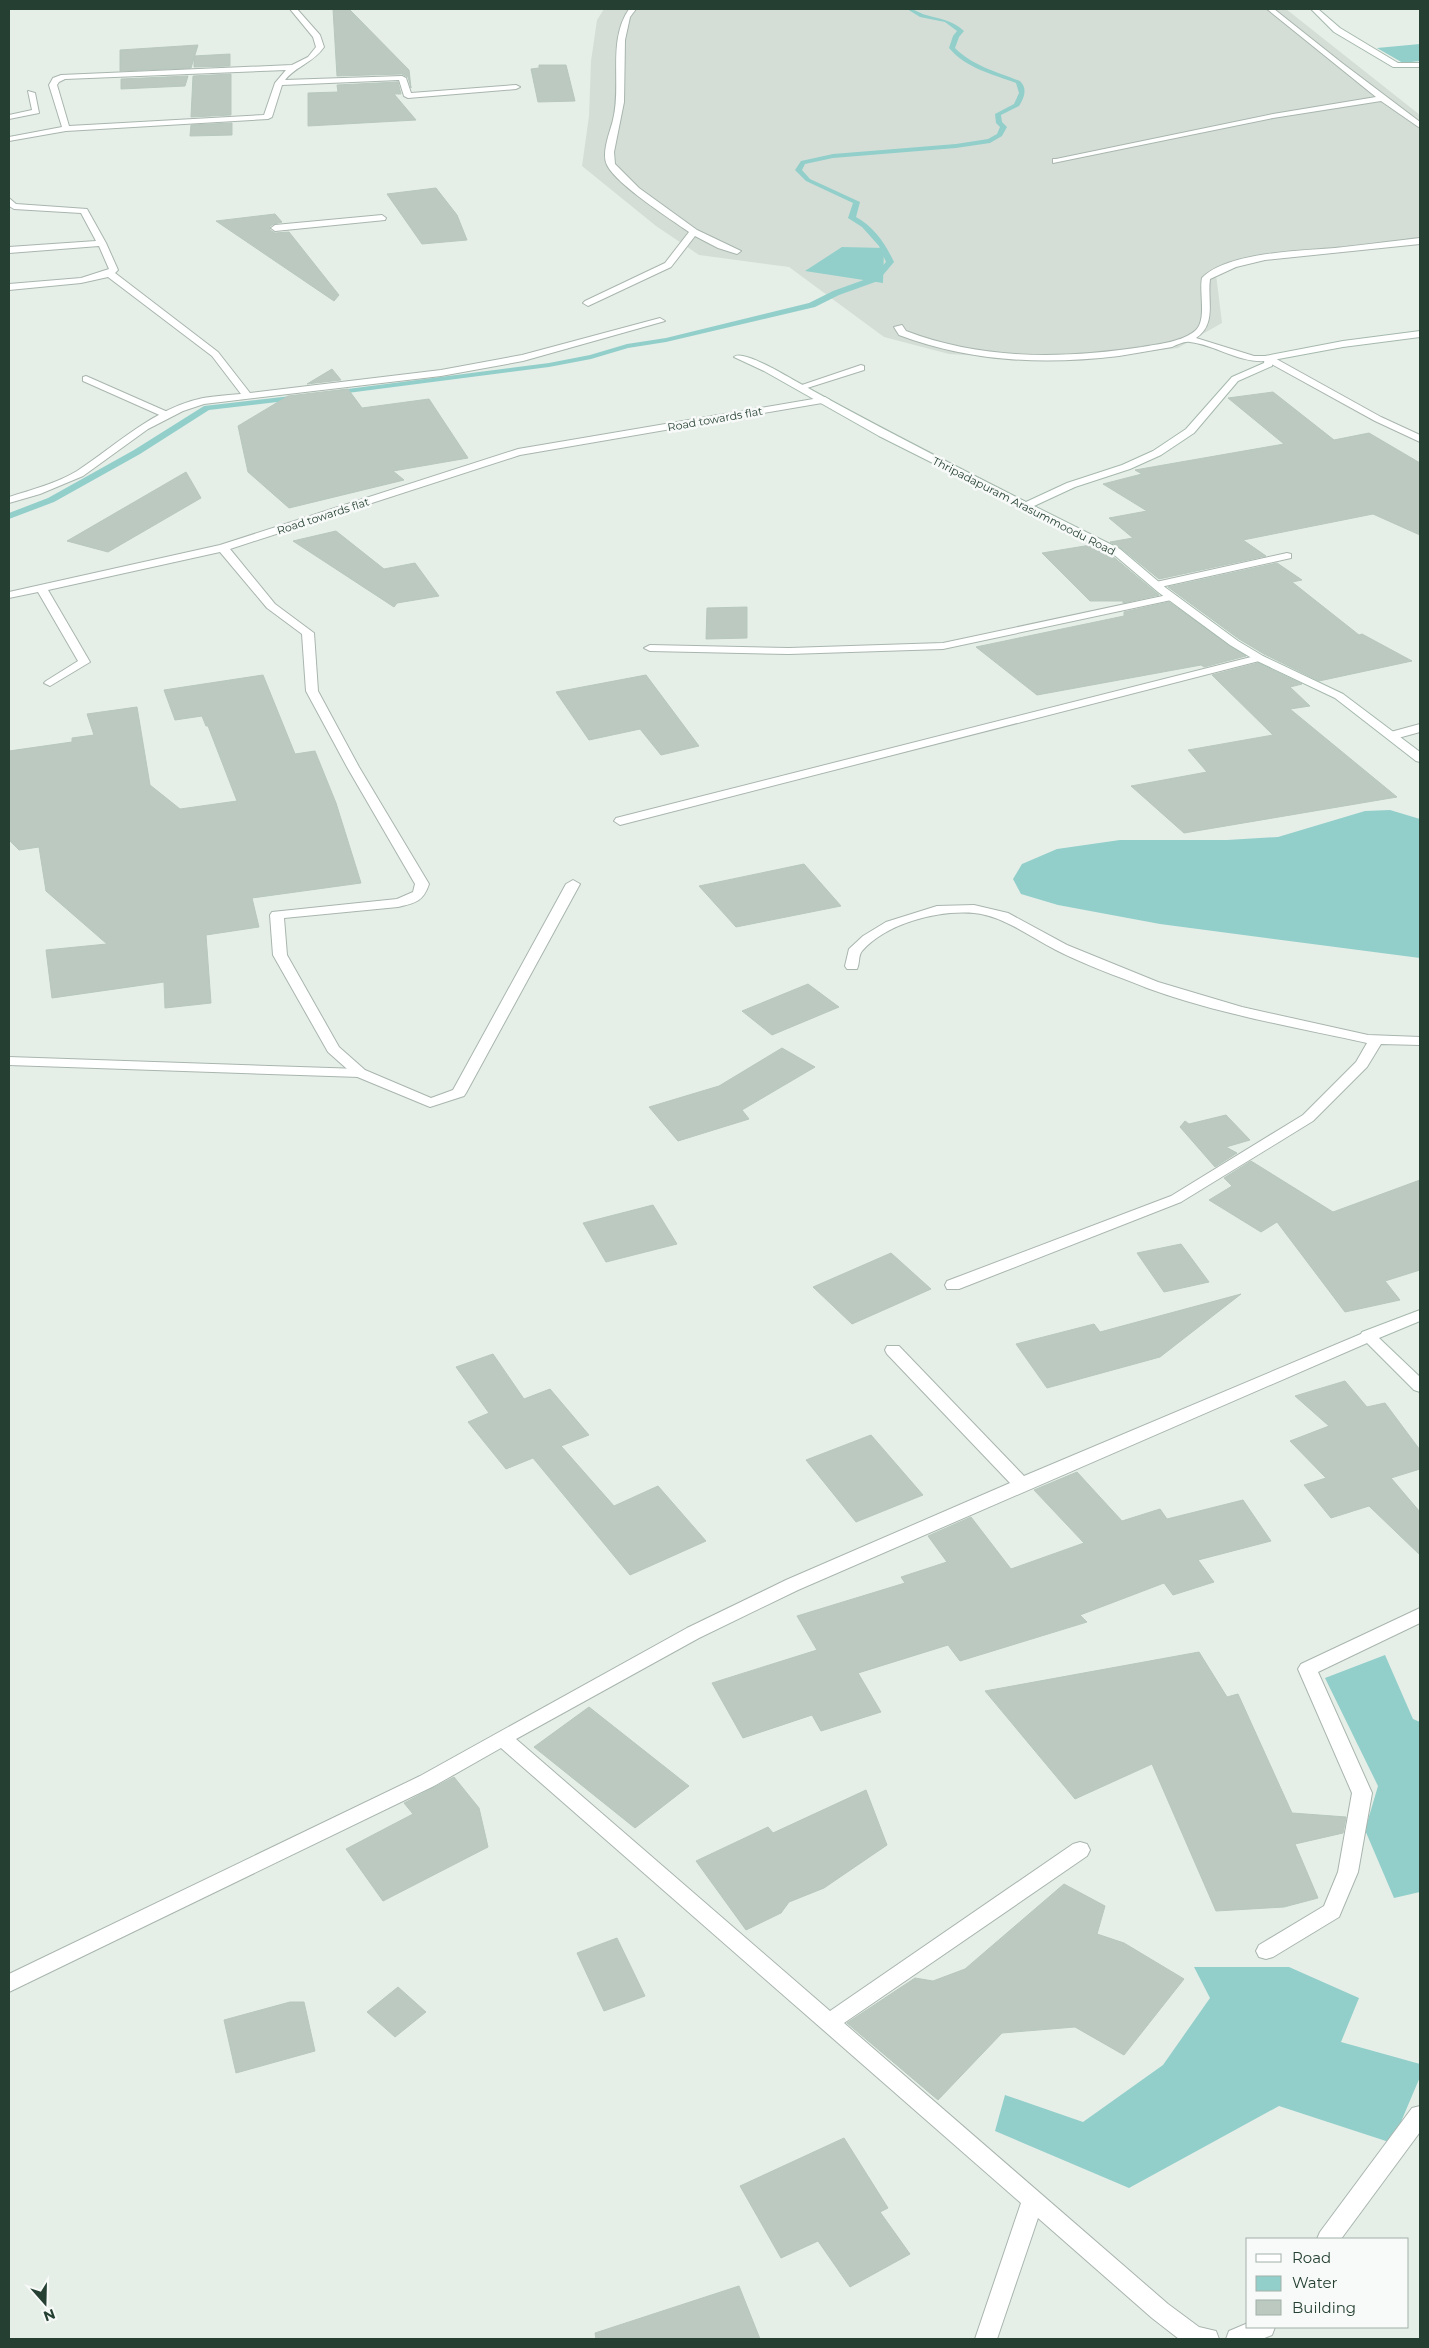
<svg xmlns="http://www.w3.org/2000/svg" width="1429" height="2348" font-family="Montserrat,sans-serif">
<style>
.built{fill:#d4ded7}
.water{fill:#92cfca}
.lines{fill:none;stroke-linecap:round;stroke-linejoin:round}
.stream{fill:#92cfca;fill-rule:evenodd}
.building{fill:#bbc9c1;stroke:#b8c8be}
.lane-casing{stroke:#a8b6ae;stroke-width:2}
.street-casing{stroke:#a8b6ae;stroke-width:2}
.secondary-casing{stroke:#a5b9ad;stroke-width:2}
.lane{fill:#fff;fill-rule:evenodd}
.street{fill:#fff;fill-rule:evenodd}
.secondary{fill:#fff;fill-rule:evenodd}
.labels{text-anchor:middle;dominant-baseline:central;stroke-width:5;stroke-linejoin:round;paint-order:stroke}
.far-street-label{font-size:11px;fill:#254032;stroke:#f7faf8}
</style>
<rect width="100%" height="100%" fill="#e6eee8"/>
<!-- built -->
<path class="built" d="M604 9H1286L1420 115V243L1236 263 1216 274 1222 323 1178 348 1114 355 1015 358 949 354 884 337 789 267 699 255 656 226 582 166 589 116 591 61 597 20Z"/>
<!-- water -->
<g class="water">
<path d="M1420 44V61L1403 63 1377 48Z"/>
<path d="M842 247 884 248 883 283 805 271Z"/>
<path d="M1390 810 1420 819V958L1160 924 1058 905 1021 894 1013 879 1022 864 1057 849 1120 840H1227L1278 837 1365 811Z"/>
<path d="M1385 1655 1413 1719 1420 1722V1892L1394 1898 1365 1830 1378 1786 1325 1678Z"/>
<path d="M1194 1967H1289L1359 1998 1341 2042 1420 2064V2077L1392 2143 1279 2106 1129 2188 995 2131 1005 2095 1083 2122 1163 2065 1210 1998Z"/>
</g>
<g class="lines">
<!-- stream -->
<g class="stream">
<path d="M907 9C915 9 919 13 926 15 941 19 952 20 964 31L959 37 955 48C973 66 997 72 1020 81 1028 89 1024 98 1019 106L1001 115 1002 122 1007 127 1002 136 990 143 956 148 833 158 805 164 802 170 810 179 860 202 856 217C874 227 885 243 894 262L878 281 839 295 815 307 666 342 628 348 591 359 549 367 332 395 328 393 332 391 549 363 590 355 627 344 666 338 809 303 833 291 872 277 886 262 879 246 862 227 848 218 853 203 806 181 795 170 801 161 833 154 956 144 988 139 997 134 1000 127 996 123 995 114 1014 104 1019 93 1016 83C992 74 966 68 949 48L953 36 957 31 945 22 920 17Z"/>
<path d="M300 395H303V399L209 410 140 454 54 502 9 519V513L48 498 134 450 204 406Z"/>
</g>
</g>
<!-- building -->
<g class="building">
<path d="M333 9H349L409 70 411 88 408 77 402 74 337 76Z"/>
<path d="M198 45 191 68 120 71V50Z"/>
<path d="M230 54V66L194 67V56Z"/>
<path d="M539 65H566L575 101 538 102 531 69 539 68Z"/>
<path d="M231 74V115L191 117 193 76Z"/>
<path d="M188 76 185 86 121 89V79Z"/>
<path d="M398 82 401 94H394L416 120 308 126V93L338 92 337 85Z"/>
<path d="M232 123V135L190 136 191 125Z"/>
<path d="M436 188 457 215 467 240 422 244 387 194Z"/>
<path d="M275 214 282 222 274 224 270 226V230L275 233 289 232 339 295 334 301 216 221Z"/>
<path d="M332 369 341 380 307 384Z"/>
<path d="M348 389 362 408 429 399 468 458 393 471 404 480 289 508 248 472 238 426 288 396Z"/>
<path d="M1273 392 1334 440 1369 433 1420 463V535L1373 514 1243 540 1266 556 1159 579 1121 548 1110 542 1133 538 1109 518 1147 511 1103 484 1142 474 1135 470 1284 444 1228 398Z"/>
<path d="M186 472 201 498 108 552 67 541Z"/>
<path d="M336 531 384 569 415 563 439 596 397 603 394 607 293 541Z"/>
<path d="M1091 545 1111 555 1159 595 1123 603V601H1090L1042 553Z"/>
<path d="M1277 563 1302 580 1292 582 1359 635 1362 634 1412 661 1319 681 1264 654 1239 639 1168 587Z"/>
<path d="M1169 602 1246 656 1204 667 1201 665 1037 695 976 647 1124 616V612Z"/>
<path d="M747 607V638L706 639 707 608Z"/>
<path d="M1258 663 1302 684 1290 687 1310 706 1290 709 1397 797 1184 833 1131 786 1207 772 1188 750 1273 735 1212 675Z"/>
<path d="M263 675 295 754 315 751 336 803 361 883 252 898 259 927 206 935 211 1003 165 1008 164 982 52 998 46 950 107 944 46 891 39 847 19 850 9 840V751L72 742V738L94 735 87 714 137 707 150 785 180 809 237 801 208 726H206L202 716 175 720 164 690Z"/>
<path d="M646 675 699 746 661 755 640 729 589 740 556 692Z"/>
<path d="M804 864 841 906 736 927 699 886Z"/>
<path d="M808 984 839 1007 772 1035 742 1011Z"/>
<path d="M782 1048 815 1067 742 1110 749 1119 678 1141 649 1107 719 1086Z"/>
<path d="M1226 1115 1250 1140 1226 1147 1237 1153 1215 1167 1180 1127 1185 1121 1189 1124Z"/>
<path d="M1251 1161 1333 1212 1420 1180V1270L1385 1281 1400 1300 1345 1312 1277 1222 1261 1232 1209 1200 1232 1186 1224 1178Z"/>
<path d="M653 1205 677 1244 606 1262 583 1223Z"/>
<path d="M1181 1244 1209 1282 1164 1292 1137 1253Z"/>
<path d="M891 1253 931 1289 852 1324 813 1287Z"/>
<path d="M1241 1294 1160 1357 1047 1388 1016 1344 1094 1324 1100 1332Z"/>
<path d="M493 1354 524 1399 550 1389 589 1435 561 1446 614 1506 658 1486 706 1541 630 1575 533 1458 506 1469 468 1422 489 1413 456 1367Z"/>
<path d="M1345 1381 1367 1407 1385 1403 1420 1450V1469L1391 1478 1420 1512V1555L1369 1506 1331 1518 1304 1485 1326 1478 1290 1441 1329 1426 1295 1396Z"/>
<path d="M871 1435 923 1495 856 1522 806 1460Z"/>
<path d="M1077 1472 1122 1521 1160 1509 1167 1519 1243 1500 1271 1541 1198 1560 1214 1582 1173 1595 1164 1583 1080 1615 1087 1622 960 1661 948 1645 858 1673 881 1712 821 1731 812 1715 743 1738 712 1683 817 1650 797 1616 905 1583 901 1577 947 1562 928 1536 971 1517 1011 1569 1084 1543 1034 1490Z"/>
<path d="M1199 1652 1227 1697 1238 1694 1292 1813 1346 1817 1343 1833 1295 1844 1318 1898 1284 1907 1216 1911 1152 1764 1075 1799 985 1691Z"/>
<path d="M589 1707 689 1786 635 1828 534 1747Z"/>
<path d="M454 1777 479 1808 488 1847 383 1901 346 1849 413 1814 404 1803Z"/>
<path d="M866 1790 887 1845 824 1888 789 1902 781 1913 746 1930 696 1861 768 1827 773 1833Z"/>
<path d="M1064 1884 1105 1906 1097 1934 1124 1943 1184 1979 1124 2055 1075 2027 1002 2033 938 2100 847 2023 915 1978 933 1981 965 1969Z"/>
<path d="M617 1938 645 1996 604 2011 577 1953Z"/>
<path d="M398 1987 426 2012 395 2037 367 2012Z"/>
<path d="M290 2002H304L315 2051 236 2073 224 2020Z"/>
<path d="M844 2138 888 2208 880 2212 910 2254 850 2287 818 2241 781 2258 740 2186Z"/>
<path d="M739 2286 760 2339H596L595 2333Z"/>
</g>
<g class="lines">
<defs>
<g id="lane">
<path d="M382 215 386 218 385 220 275 231 271 228 275 225Z"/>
<path d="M86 376 170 413 172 415 167 418 164 417 83 381V377Z"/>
<path d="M1172 594 1178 597 1176 599 943 649 789 654 650 651 644 648 650 645 789 648 943 643Z"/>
<path d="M9 1057 360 1069 367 1073 360 1077 9 1065Z"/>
<path d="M1420 1608V1623L1318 1672 1372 1793 1358 1872 1339 1917 1273 1957 1266 1959 1259 1957 1256 1951 1259 1945 1324 1906 1338 1872 1352 1793 1298 1669 1301 1664Z"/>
</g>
<g id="street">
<path d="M290 9H297L320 35 324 47C313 63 296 66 285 80L402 76 406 78 411 93 516 85 520 87 516 89 408 98 404 96 399 80 282 85 272 117 268 119 66 131 9 141V137L62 127 49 85 53 78 61 75 292 65 308 57 316 47 313 37ZM286 70 275 83 264 115 69 126 57 85 59 82 65 79Z"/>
<path d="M629 9H636L630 17 625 40 624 102 614 152 615 164 639 188 697 230 741 251 737 254 718 248 695 236 671 267 588 306 583 303 585 301 665 263 689 232C670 219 616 184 607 165 601 153 610 132 613 120 622 84 607 41 629 9Z"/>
<path d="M1267 9H1274L1342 63 1420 122V128L1381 101 1273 118 1053 163V159H1056L1273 114 1376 97Z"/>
<path d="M28 91 35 93 39 113 9 119V115L32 110Z"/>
<path d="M9 198 16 204 87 209 106 243 118 270 115 273 218 352 250 393 441 370 522 355 660 318 665 321 523 361 441 376 204 404 183 411 148 429 83 476 40 494 9 503V497C31 490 57 483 77 471 117 445 154 408 203 398 215 396 228 395 241 394L212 356 108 277 81 283 9 290V284L81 278 109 269 99 246 9 253V247L96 241 81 213 14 209 9 206Z"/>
<path d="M1420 238V244L1265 260 1236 267 1210 279C1207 300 1217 324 1196 338L1254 356H1271L1381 417 1420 435V442L1375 421 1266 361C1238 363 1216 345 1190 342 1184 341 1177 345 1172 347 1154 350 1137 353 1119 356 1044 365 971 362 899 335L894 327 902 325 906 331C982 360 1062 359 1142 347 1158 344 1183 342 1196 330 1207 319 1199 292 1202 278 1227 252 1300 251 1335 248 1364 245 1392 241 1420 238Z"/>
<path d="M861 365 864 366V370L804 389 801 390 796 387Z"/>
<path d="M825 397 830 400 828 402 520 455 230 549 275 604 314 633 318 691 359 767 429 884C423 902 415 903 398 907L284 918 287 955 339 1047 365 1070 431 1098 453 1090 566 884 573 880 580 884 466 1093 464 1096 430 1107 355 1076 328 1052 273 955 270 915 272 912 397 899 413 892 415 884 347 767 306 691 302 634 267 608 220 552 48 590 90 662 50 686 44 683 46 681 78 661 38 592 9 598V592L220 545 518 449Z"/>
<path d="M1287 553 1291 554V558L1156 588 1151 585 1156 582Z"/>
<path d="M1259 655 1265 658 1263 660 620 825 614 821 616 818Z"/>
<path d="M1420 724V732L1391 740 1385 736 1387 733Z"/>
<path d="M974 905 1008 913 1067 945 1158 982 1242 1007 1368 1035 1420 1037V1045L1381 1044 1367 1067 1313 1121 1181 1202 959 1289H947L945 1285 947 1281 1171 1196 1303 1115 1356 1062 1367 1043C1294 1027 1218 1014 1147 988 1117 976 1085 965 1056 950 1030 937 1004 916 974 913 938 910 887 923 862 951 858 956 860 963 857 969H847L845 966 849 949 863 936 886 922 937 906Z"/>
<path d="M1368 1331 1374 1332 1376 1336 1374 1340 798 1590 699 1638 516 1739 830 2011 1073 1844 1080 1842 1087 1844 1090 1850 1087 1856 844 2023 1168 2304 1199 2327 1216 2331 1219 2339H1179L1152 2318 1038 2218 997 2339H975L1021 2203 501 1748 434 1786 9 1992V1974L420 1776 687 1628 786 1580 1010 1483 887 1354 885 1350 887 1346H899L1024 1476Z"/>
<path d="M1420 2106V2132L1341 2239H1317L1320 2232 1412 2108Z"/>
<path d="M1248 2323V2327H1275L1272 2335 1262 2339H1226L1229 2331Z"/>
</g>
<g id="secondary">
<path d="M1311 9H1318L1340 28 1398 63H1420V67H1393L1334 32Z"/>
<path d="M1420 331V337L1343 347 1273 360 1272 366 1238 381 1194 433 1161 455 1130 469 1075 487 1034 506 1120 549 1166 588 1238 641 1263 656 1343 694 1420 752V762L1416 761 1335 698 1255 660 1230 645 1158 592 1112 553 879 436 764 371 734 357C743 349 788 377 799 383 874 425 949 463 1026 502L1067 483 1122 465 1153 451 1186 429 1232 377 1264 363 1265 356 1343 341Z"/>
<path d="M1420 1310V1321L1379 1338 1420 1377V1392L1414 1390 1360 1336 1362 1332Z"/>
</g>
</defs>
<!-- lane casing -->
<use href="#lane" class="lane-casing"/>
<!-- street casing -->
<use href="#street" class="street-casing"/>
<!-- secondary casing -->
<use href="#secondary" class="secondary-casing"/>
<!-- lane -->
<use href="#lane" class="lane"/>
<!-- street -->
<use href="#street" class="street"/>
<!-- secondary -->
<use href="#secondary" class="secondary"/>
</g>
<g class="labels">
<!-- far-street labels -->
<g class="far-street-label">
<text transform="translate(715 419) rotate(-10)">Road towards flat</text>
<text transform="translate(1024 506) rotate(27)">Thripadapuram Arasummoodu Road</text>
<text transform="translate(323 516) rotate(-18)">Road towards flat</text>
</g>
</g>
<!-- border -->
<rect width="1429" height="2348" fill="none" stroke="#254032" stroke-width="20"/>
<!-- legend -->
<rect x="1246" y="2238" width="162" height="90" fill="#f7faf8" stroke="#a3b0a9"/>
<rect x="1256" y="2254" width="25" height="8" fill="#ffffff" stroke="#a3b0a9"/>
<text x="1292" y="2263" font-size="15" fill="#254032">Road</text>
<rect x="1256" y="2276" width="25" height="15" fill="#92cfca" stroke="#a3b0a9"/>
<text x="1292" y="2288" font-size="15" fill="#254032">Water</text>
<rect x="1256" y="2300" width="25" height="15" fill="#bbc9c1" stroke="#a3b0a9"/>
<text x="1292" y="2313" font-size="15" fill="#254032">Building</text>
<!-- north arrow -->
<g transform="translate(45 2303) rotate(160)" stroke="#f7faf8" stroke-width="4" paint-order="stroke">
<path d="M0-4L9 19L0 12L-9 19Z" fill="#254032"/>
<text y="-8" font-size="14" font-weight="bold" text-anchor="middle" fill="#254032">N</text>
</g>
</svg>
